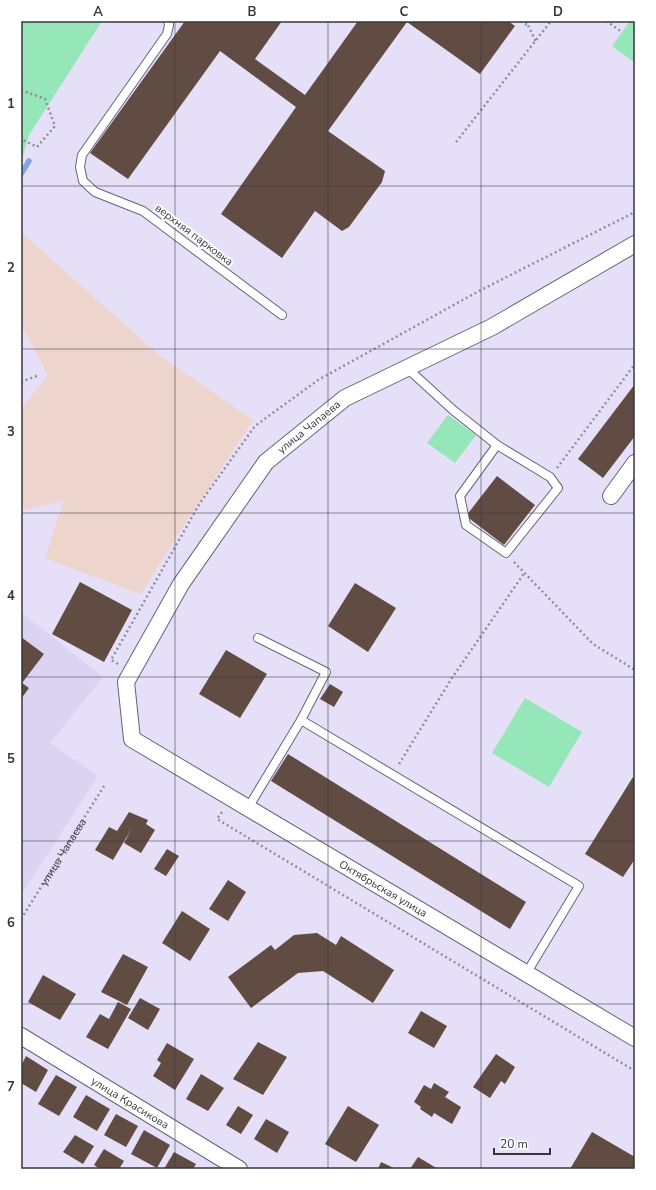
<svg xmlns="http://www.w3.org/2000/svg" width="656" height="1190" font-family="'Nunito Sans',sans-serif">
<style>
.built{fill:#dad4f2}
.industrial{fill:#edd4cc}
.green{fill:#95e6b8}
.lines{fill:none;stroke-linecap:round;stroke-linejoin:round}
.stream{stroke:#7fa4e7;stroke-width:5.5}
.building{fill:#604c43}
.lane-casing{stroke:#686478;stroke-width:10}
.street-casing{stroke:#686478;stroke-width:18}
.path{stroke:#908d9c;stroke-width:2.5;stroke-dasharray:2 3;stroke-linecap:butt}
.lane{stroke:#fff;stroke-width:8}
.street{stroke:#fff;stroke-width:16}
.grid{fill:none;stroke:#37363e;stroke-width:1;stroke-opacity:0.55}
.labels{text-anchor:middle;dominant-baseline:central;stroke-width:4;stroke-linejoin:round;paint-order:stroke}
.street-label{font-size:11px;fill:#37363e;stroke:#fff}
.neatline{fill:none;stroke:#37363e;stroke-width:1.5}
.grid-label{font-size:13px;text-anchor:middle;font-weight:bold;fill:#37363e}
</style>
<rect width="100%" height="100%" fill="#e5e0f7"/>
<!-- built -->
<path class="built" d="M21 612 103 677 50 743 98 776 21 895Z"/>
<!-- industrial -->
<path class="industrial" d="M21 232 160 356 253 420 173 542 141 594 45 558 64 500 25 510 21 506V409L48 375 25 332 21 327Z"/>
<!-- green -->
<g class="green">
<path d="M21 21H102L29 135 21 162Z"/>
<path d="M630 21H635V63L612 46Z"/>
<path d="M448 415 476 435 455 463 427 443Z"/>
<path d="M525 698 582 732 549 787 492 753Z"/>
</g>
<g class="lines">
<!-- stream -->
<path class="stream" d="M21 174 29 161"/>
</g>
<!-- building -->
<g class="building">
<path d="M185 21H282L255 59 305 95 358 21H508L515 26 480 74 407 22 328 131 385 171 382 182 349 227 342 231 315 211 282 258 221 214 296 107 220 51 128 179 90 153Z"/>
<path d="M635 384V436L603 478 578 459Z"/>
<path d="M497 476 535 505 504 545 466 516Z"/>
<path d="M80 582 132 610 104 662 52 634Z"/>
<path d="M355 583 396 608 368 652 328 626Z"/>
<path d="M21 637 44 654 22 683 29 688 21 699Z"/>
<path d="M226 650 267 674 240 718 199 694Z"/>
<path d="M330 684 343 692 334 707 320 699Z"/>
<path d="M288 754 526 902 510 929 271 781Z"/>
<path d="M633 777 635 778V859L623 877 585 854Z"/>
<path d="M129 812 148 820 146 824 155 830 141 853 124 843 132 828 113 860 95 850 109 827 117 831Z"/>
<path d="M167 849 179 856 166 876 154 869Z"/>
<path d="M228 880 246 892 228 921 209 909Z"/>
<path d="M182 911 210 929 190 961 162 943Z"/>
<path d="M317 933 336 945 341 936 394 970 373 1003 323 971 298 973 251 1008 228 977 271 945 275 950 294 935Z"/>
<path d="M123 954 148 967 127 1005 101 992Z"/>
<path d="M43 975 76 994 60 1020 28 1002Z"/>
<path d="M140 998 160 1009 148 1030 128 1018Z"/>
<path d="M118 1002 131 1009 108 1049 86 1037 100 1014 109 1019Z"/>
<path d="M421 1011 447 1026 434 1048 408 1033Z"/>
<path d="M258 1042 287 1057 263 1095 233 1079Z"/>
<path d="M167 1043 194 1059 175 1090 153 1076 161 1063 157 1060Z"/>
<path d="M496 1054 515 1067 505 1084 501 1081 490 1098 473 1087Z"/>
<path d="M26 1056 48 1070 36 1092 21 1083V1066Z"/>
<path d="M201 1074 224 1088 208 1111 186 1099Z"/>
<path d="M56 1075 77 1087 59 1116 38 1104Z"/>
<path d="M434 1083 449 1092 445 1097 461 1107 452 1124 434 1113 432 1117 420 1109 421 1107 414 1102 424 1085 431 1089Z"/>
<path d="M86 1095 110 1109 97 1131 73 1117Z"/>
<path d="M238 1106 253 1115 241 1134 226 1125Z"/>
<path d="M348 1106 379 1125 356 1162 325 1144Z"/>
<path d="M116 1114 138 1126 126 1147 104 1135Z"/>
<path d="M266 1119 289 1132 277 1153 254 1139Z"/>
<path d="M144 1130 170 1145 157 1168 131 1154Z"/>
<path d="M592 1132 635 1157V1169H570Z"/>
<path d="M75 1135 94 1146 83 1164 63 1152Z"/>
<path d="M104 1149 124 1161 119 1169H100L94 1165Z"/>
<path d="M174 1152 196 1164 193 1169H164Z"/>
<path d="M418 1157 438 1169H410Z"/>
<path d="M381 1162 396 1169H378Z"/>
</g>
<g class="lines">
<defs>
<g id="lane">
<path d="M168 21 169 25 167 34 82 155 80 167 83 181 95 192 143 211 282 315"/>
<path d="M407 368 453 410 497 445"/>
<path d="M497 445 550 477 558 488 506 553 466 525 460 496Z"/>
<path d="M258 638 326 672 301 720"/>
<path d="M248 808 301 720 579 886 526 974"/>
</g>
<g id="street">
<path id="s2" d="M635 244 492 327 345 398 266 462 181 584 126 682 132 739 635 1038"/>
<path d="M611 496 635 463"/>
<path id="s3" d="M21 1036 239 1169"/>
</g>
</defs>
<!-- lane casing -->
<use href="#lane" class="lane-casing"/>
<!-- street casing -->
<use href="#street" class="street-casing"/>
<!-- path -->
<g class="path">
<path d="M521 21 527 25"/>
<path d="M526 21 536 42"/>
<path d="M606 21 622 32"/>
<path d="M21 90 45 99 55 126 37 147 23 140 21 141"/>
<path d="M456 142 551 21"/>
<path d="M21 382 39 375"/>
<path d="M557 468 635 364"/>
<path d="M514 562 593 644 635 670"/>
<path d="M118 664 111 660 200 503 255 426 318 380 367 353 479 291 635 212"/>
<path d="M399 764 452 678 525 572"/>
<path d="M222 812 217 819 635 1071"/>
<path id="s1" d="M21 919 104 786"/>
</g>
<!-- lane -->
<use href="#lane" class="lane"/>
<!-- street -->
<use href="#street" class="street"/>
</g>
<!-- grid -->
<path class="grid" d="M175 21V1169M328 21V1169M481 21V1169M21 186H635M21 349H635M21 513H635M21 677H635M21 841H635M21 1004H635"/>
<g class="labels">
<!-- street labels -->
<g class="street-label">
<text transform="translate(194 235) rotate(37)">верхняя парковка</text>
<text transform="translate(309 427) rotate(-39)">улица Чапаева</text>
<text stroke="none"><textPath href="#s1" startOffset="79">улица Чапаева</textPath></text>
<text stroke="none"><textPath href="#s2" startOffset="1041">Октябрьская улица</textPath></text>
<text stroke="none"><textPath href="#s3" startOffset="128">улица Красикова</textPath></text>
</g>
</g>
<!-- border -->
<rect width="656" height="1190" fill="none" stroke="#ffffff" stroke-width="44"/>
<!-- scale -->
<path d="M494 1148v6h56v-6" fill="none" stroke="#37363e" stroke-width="2"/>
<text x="500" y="1148" font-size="12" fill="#37363e" stroke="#ffffff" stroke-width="3" paint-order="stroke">20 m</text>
<rect x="22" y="22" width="612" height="1146" class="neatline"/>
<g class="grid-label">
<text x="98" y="16">A</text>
<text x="252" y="16">B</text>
<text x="404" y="16">C</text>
<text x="558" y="16">D</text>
<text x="11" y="108">1</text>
<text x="11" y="272">2</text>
<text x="11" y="436">3</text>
<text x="11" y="600">4</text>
<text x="11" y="763">5</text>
<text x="11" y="927">6</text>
<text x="11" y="1091">7</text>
</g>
</svg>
